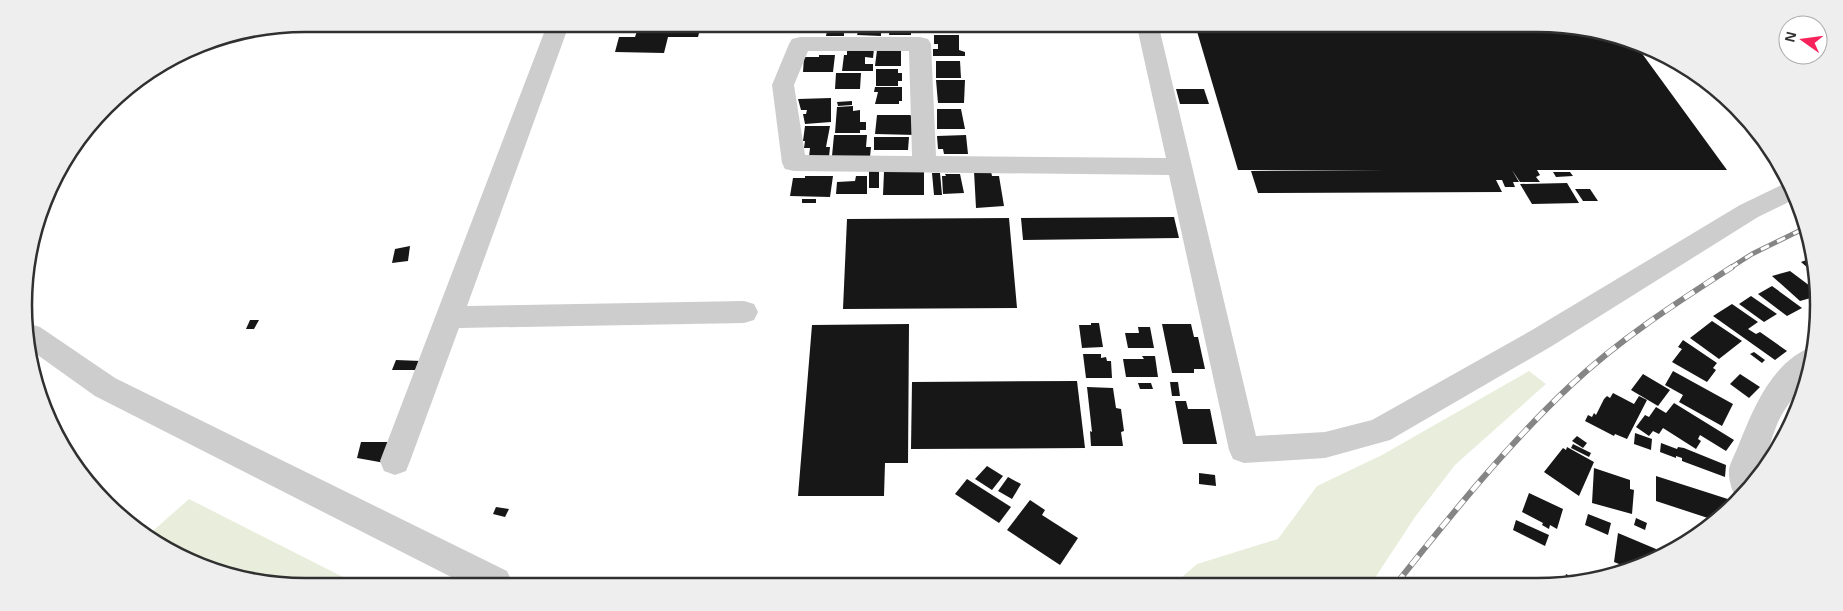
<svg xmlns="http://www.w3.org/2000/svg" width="1843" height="611" font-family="Arial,sans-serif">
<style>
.green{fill:#e9eedc}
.building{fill:#171717}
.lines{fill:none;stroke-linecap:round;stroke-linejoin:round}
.minor{fill:#cdcdcd;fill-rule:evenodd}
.rail-far1-casing{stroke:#858585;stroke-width:5}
.rail-casing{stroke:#858585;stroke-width:6}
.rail-far1{stroke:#fff;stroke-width:3;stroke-dasharray:9;stroke-linecap:butt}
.rail{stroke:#fff;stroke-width:4.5;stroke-dasharray:12;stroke-linecap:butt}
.rim{fill:none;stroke:#303030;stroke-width:2.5}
</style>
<rect width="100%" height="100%" fill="#fff"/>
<!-- green -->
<g class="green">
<path d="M1529 371 1546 384 1455 465 1415 517 1371 584H1174L1197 564 1278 539 1317 486 1382 455Z"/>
<path d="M189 499 353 582H250L146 537Z"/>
</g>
<!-- building -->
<g class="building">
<path d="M639 25H701L698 37H668L664 53 615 52 619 37H635Z"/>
<path d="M823 26H844V36H826L827 31H822Z"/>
<path d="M860 26H881V36L857 35Z"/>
<path d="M890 26H917V31H911V35H889Z"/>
<path d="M935 26 958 27V33H935Z"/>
<path d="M1196 28 1593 29 1638 48 1727 170H1537L1540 175 1536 177 1540 182H1520L1512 170 1519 182H1513L1515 187H1505L1502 180H1496L1502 192 1258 193 1251 171 1387 170H1238Z"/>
<path d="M934 35H959V50L965 52V56H933V49H938V44H934Z"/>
<path d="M847 49H874L873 58 865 57V64H873V71H842L844 55H847Z"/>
<path d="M877 50H901V66H875Z"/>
<path d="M819 55H835L833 72H803L804 57H819Z"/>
<path d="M936 61H960L961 78H936Z"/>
<path d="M876 69H898V73H902V81H898V86H876Z"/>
<path d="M836 73H861L860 89H835Z"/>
<path d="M936 80H965L964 103H938Z"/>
<path d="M875 87H902V101H899V104H875L878 92H874Z"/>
<path d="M1176 89H1204L1209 104H1180Z"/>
<path d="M831 98V122L805 124 803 114H806L807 110H801L798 99Z"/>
<path d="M852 101V105L838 106 837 102Z"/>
<path d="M853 106V111L860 110V122H866V130H860V133H835L837 107Z"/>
<path d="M937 109H961L965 129H937Z"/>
<path d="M877 115H910L915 118 916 135 875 134Z"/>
<path d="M805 126H830L826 147H830L829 157H809L810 148H804L805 141H803Z"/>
<path d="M834 135H867L866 147H871L870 157 832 156Z"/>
<path d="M966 135 968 154H944L943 149H938L937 136Z"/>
<path d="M874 137H909L908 150H874Z"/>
<rect x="869" y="171" width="10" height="17"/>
<path d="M974 171H991L992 176H999L1004 206 976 208Z"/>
<path d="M884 172H924V195H883Z"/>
<path d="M1553 172H1570L1573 176 1556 177Z"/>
<path d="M932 173H940L942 195H934Z"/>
<path d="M945 174H960L964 193 943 194 942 176H946Z"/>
<path d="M805 176H833L830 197 790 196 793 178H805Z"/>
<path d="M856 176H867V194H836L837 182 855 181Z"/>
<path d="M1567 183 1579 203 1532 204 1520 184Z"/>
<path d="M1575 189H1590L1598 201H1583Z"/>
<rect x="802" y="199" width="14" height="4"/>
<path d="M1174 217 1179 238 1023 240 1021 218Z"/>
<path d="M1009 218 1017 308 843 309 847 219Z"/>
<path d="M410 246 408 261 392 263 395 249Z"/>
<path d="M1814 257V266L1809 269 1801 262Z"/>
<path d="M1790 271 1814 289V297L1800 301 1772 276Z"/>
<path d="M1772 286 1802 308 1787 316 1758 294Z"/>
<path d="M1751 296 1777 314 1764 322 1739 304Z"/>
<path d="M1732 304 1758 322 1748 329 1756 334 1760 332 1787 351 1775 360 1713 316Z"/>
<path d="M250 320H259L254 329H246Z"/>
<path d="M1712 321 1742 341 1719 359 1690 338Z"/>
<path d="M1091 323H1099L1103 347 1082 348 1079 325H1091Z"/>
<path d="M909 324 908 463H885L884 496H798L812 325Z"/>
<path d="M1162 324H1191L1194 337H1198L1205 369H1194V373H1172Z"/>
<path d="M1138 327H1150L1154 348H1128L1125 333H1139Z"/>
<path d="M1683 340 1717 363 1713 368 1716 370 1707 382 1672 362 1682 349 1678 347Z"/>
<path d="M1754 352 1765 360 1762 363 1750 354Z"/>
<path d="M1083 354H1101V358L1106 357 1107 361H1111L1112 378H1086Z"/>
<path d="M1142 356H1155L1158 377H1126L1123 359H1144Z"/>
<path d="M396 360 421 361 418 370H392Z"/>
<path d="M1673 371 1733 404 1722 426 1679 402 1683 395 1665 385Z"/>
<path d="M1643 374 1670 390 1658 406 1631 390Z"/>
<path d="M1740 374 1760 387 1749 398 1730 384Z"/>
<path d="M1077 381 1085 448 911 449 912 382Z"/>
<path d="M1170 382H1178L1180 396H1172Z"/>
<path d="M1138 383H1151L1153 389H1140Z"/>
<path d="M1087 387 1113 388 1116 408 1121 409 1124 431 1121 432 1123 446H1091L1090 431 1092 432Z"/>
<path d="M1613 393 1634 404 1639 396 1647 400 1627 439 1615 434 1614 436 1585 421 1588 415 1592 417 1594 413 1596 415 1604 399 1607 396 1610 398Z"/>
<path d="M1175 401H1186L1188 409H1210L1217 444H1183Z"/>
<path d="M1674 403 1734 440 1726 451 1700 435 1698 439 1701 441 1696 449 1663 428 1659 434 1653 431 1649 436 1636 427 1645 415 1649 417 1656 407 1666 413Z"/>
<path d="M1790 406 1796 409 1789 426 1786 425Z"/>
<path d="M1635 433 1652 439 1651 450 1634 444Z"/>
<path d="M1577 436 1587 443 1583 448 1572 441Z"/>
<path d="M361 442H392L385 463 357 458Z"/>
<path d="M1661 443 1677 449 1678 447 1684 448 1726 465 1725 477 1682 461V458L1676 456V458L1660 452Z"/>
<path d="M1573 444 1591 453 1589 457 1571 448Z"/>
<path d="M1567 447 1594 462 1579 496 1544 472 1563 448 1566 450Z"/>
<path d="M987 466 1003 476 992 490 975 479Z"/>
<path d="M1594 468 1630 480V489L1634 490 1632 514 1592 503Z"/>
<path d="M1199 473 1215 475 1216 486 1199 484Z"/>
<path d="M1656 476 1734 501V504L1717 521 1656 501Z"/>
<path d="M1008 477 1021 484 1012 499 998 491Z"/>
<path d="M967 479 1011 507 999 523 955 494Z"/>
<path d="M1529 493 1563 509 1557 529 1550 525 1549 529 1542 525 1543 523 1522 512Z"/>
<path d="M1030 500 1045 510 1042 515 1078 538 1060 565 1007 530Z"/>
<path d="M496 507 509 509 505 517 493 514Z"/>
<path d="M1588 514 1611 523 1608 535 1585 525Z"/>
<path d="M1636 518 1647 523 1645 530 1634 525Z"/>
<path d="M1516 520 1549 535 1545 546 1513 530Z"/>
<path d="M1618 533 1656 549 1654 561 1629 568 1614 562Z"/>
<path d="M1566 574 1582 582 1563 585Z"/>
</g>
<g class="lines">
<!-- minor -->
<g class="minor">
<path d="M547 25H569L467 306 744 301 754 304 758 312 754 320 744 323 459 328 410 461 406 471 395 475 384 471 380 461Z"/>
<path d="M1137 27H1159L1256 436 1325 432 1372 420 1532 330 1740 205 1786 183 1793 200 1758 217 1552 346 1390 440 1325 458 1244 463 1233 459 1229 450 1169 175 794 171 785 169 782 163 772 85 789 44 792 39 800 37H920L928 39 931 44 936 156 1166 158ZM808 51H909L912 156 805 155 794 85Z"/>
<path d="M30 324 40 327 115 378 507 571 512 582H461L95 396 32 351Z"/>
<path d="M1814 346C1814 380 1792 393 1778 422 1771 438 1767 457 1760 473 1756 482 1744 492 1738 500L1736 499C1732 490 1728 479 1729 469 1731 461 1736 452 1739 444 1754 407 1773 360 1814 346Z"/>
</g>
<defs>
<path id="rail-far1" d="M1730 268 1752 254 1805 228"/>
<path id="rail" d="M1396 584C1451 515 1506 446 1571 385 1620 339 1676 303 1732 267"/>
</defs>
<!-- rail-far1 casing -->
<use href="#rail-far1" class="rail-far1-casing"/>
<!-- rail casing -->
<use href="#rail" class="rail-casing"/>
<!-- rail-far1 -->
<use href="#rail-far1" class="rail-far1"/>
<!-- rail -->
<use href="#rail" class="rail"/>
</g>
<!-- crop -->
<path d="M0 0H1843V611H0ZM305 32H1537A273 273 0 0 1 1810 305V305A273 273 0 0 1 1537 578H305A273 273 0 0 1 32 305V305A273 273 0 0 1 305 32Z" fill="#eee" fill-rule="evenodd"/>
<path class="rim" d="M305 32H1537A273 273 0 0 1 1810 305V305A273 273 0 0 1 1537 578H305A273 273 0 0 1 32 305V305A273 273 0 0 1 305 32Z"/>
<!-- north arrow -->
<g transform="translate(1803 40) rotate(284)"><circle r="24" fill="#ffffff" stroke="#acacac"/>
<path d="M0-4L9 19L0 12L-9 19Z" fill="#f6235b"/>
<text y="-8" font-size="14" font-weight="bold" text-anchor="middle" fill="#303030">N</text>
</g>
</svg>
